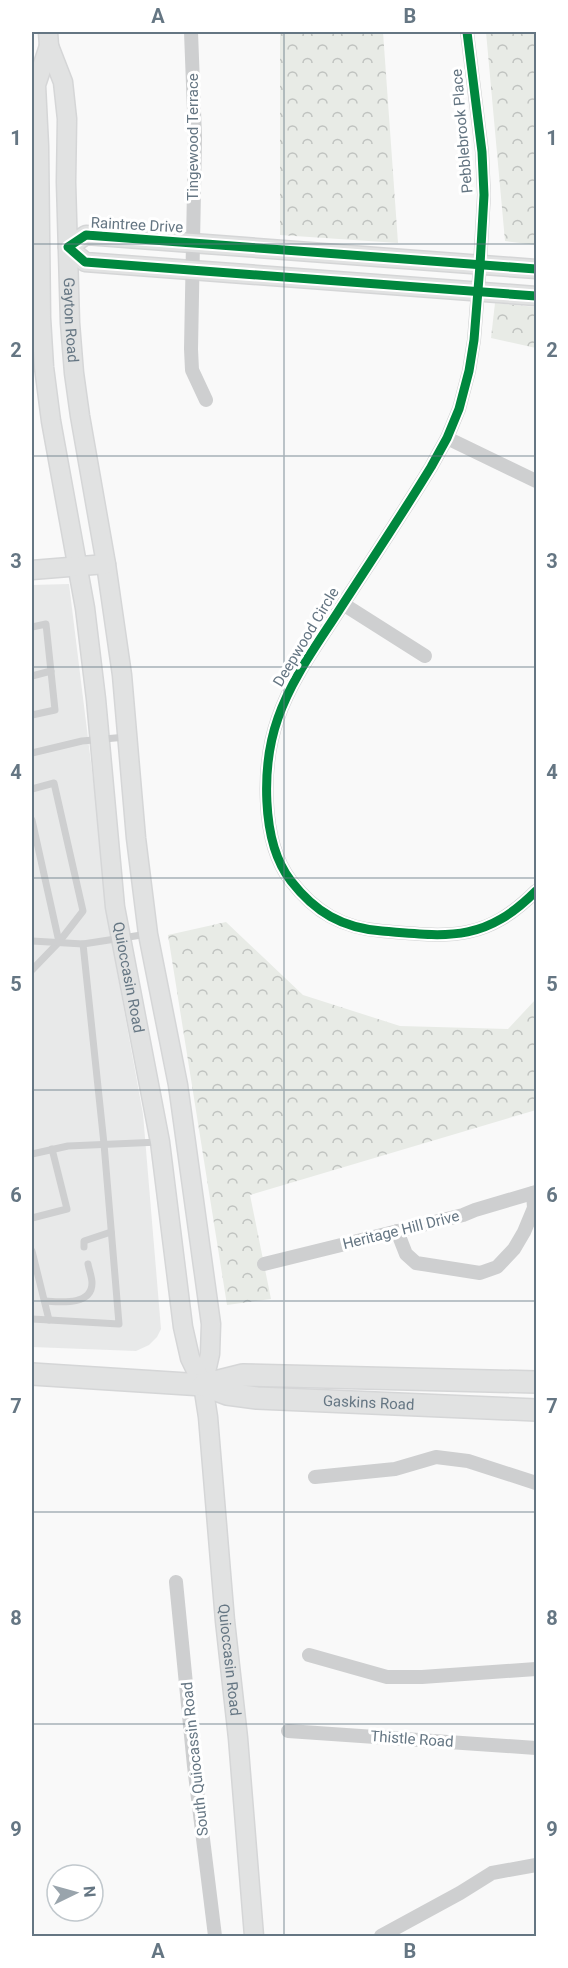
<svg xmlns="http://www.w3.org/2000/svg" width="568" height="1968" font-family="Roboto,sans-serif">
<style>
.built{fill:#e8e9e9}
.forest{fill:url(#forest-crowns)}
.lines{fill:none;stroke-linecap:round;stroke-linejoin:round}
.secondary-casing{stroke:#d5d6d7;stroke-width:21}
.primary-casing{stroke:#d5d6d7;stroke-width:24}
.lane{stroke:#cecfd0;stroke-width:7}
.street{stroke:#cecfd0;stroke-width:14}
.secondary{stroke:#e1e2e2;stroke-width:18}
.primary{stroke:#e1e2e2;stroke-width:21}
.cycleway-casing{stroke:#fff;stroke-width:13}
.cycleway{stroke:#00873e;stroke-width:9}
.grid{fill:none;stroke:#657683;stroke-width:1.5;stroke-opacity:0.55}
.labels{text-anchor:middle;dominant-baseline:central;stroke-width:6;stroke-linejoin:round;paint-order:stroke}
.street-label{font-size:15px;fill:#657683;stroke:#fff}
.neatline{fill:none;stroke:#657683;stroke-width:2}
.grid-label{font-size:20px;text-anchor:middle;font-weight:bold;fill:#657683}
</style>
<defs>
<pattern id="forest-crowns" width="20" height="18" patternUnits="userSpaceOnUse" patternTransform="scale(1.5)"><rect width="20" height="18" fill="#e8ebe6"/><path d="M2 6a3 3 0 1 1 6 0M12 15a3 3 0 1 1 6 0" fill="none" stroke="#c0c3c0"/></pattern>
</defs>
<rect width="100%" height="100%" fill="#f9f9f9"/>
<!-- built -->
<path class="built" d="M69 584 116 966 143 1114 161 1329 157 1337 149 1345 136 1351 32 1347V585Z"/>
<!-- forest -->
<g class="forest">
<path d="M280 32H383L398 243 280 235Z"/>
<path d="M486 32H536V245L505 241Z"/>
<path d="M495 303 536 307V348L491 338Z"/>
<path d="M226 922 303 995 400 1026 508 1029 536 999V1110L250 1195 271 1299 227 1305 168 935Z"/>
</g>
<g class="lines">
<defs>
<g id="secondary">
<path id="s1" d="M48 32 49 46 63 82 67 119 66 182 70 323 74 373 80 416 106 564 122 675 136 838 148 934 178 1085 211 1324 210 1354 203 1385"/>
<path id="s2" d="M49 46 36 85 39 146 41 318 44 367 51 421 85 608 96 699 115 907 160 1142 183 1327 190 1358 203 1385 208 1417 225 1621 238 1738 254 1936"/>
<path d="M68 247 85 262 536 296"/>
<path d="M68 247 86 235 536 269"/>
<path d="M32 570 106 564"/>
</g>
<g id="primary">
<path id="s3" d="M32 1374 203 1385 227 1394 257 1398 536 1410"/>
<path d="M203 1385 243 1375 536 1382"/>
</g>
</defs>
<!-- secondary casing -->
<use href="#secondary" class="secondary-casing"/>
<!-- primary casing -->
<use href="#primary" class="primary-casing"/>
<!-- lane -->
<g class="lane">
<path d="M32 627 46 624 55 710 32 715"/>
<path d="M32 676 51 671"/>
<path d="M32 753 82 741 126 737"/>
<path d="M32 789 54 783 83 911 59 942"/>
<path d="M32 820 59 942 32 970"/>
<path d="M32 941 83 944"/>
<path d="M32 1154 68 1146 160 1142"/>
<path d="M32 1218 67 1209 52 1149"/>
<path d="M84 1247V1241L111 1232"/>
<path d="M32 1251 49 1320"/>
<path d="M45 1301C60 1302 92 1306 92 1283 92 1277 89 1270 88 1264"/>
<path d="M32 1319 119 1324 104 1144 83 944 148 934"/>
</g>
<!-- street -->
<g class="street">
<path d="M191 32 195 137 191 349 192 370 206 400"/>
<path d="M467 32 482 152 484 195 480 265 474 340 469 371 459 409 447 438 431 467C401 516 369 564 338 612 316 646 291 680 278 718 262 763 260 841 291 881 315 912 342 928 382 931 450 937 485 942 536 891"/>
<path d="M447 438 536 481"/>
<path d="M343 604 425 656"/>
<path d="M397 1231 406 1254 416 1263 480 1273 497 1267 514 1249 524 1232 534 1208 533 1193"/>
<path d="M264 1264 463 1215 475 1210 536 1192"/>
<path d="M315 1477 395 1469 436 1457 468 1461 536 1483"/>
<path d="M176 1582 194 1766 215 1936"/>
<path d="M309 1655 387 1677H422L536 1669"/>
<path d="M288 1731 536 1748"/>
<path d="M381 1936 460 1893 492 1873 536 1865"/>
</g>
<!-- secondary -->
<use href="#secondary" class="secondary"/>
<!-- primary -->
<use href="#primary" class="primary"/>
<defs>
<g id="cycleway">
<path d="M467 32 482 152 484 195 480 265 474 340 469 371 459 409 447 438 431 467C401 516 369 564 338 612 316 646 291 680 278 718 262 763 260 841 291 881 315 912 342 928 382 931 450 937 485 942 536 891"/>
<path d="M536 269 86 235 68 247 85 262 536 296"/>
</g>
</defs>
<!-- cycleway casing -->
<use href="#cycleway" class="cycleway-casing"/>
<!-- cycleway -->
<use href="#cycleway" class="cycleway"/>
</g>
<!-- grid -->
<path class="grid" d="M284 32V1936M32 244H536M32 456H536M32 667H536M32 878H536M32 1090H536M32 1301H536M32 1512H536M32 1724H536"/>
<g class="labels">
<!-- street labels -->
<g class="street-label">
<text transform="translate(462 131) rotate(-95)">Pebblebrook Place</text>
<text transform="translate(193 137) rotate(-90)">Tingewood Terrace</text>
<text transform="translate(137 225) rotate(3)">Raintree Drive</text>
<text stroke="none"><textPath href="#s1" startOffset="291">Gayton Road</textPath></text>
<text transform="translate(306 637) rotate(-59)">Deepwood Circle</text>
<text stroke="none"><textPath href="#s2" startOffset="940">Quioccasin Road</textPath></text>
<text transform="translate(401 1230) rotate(-14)">Heritage Hill Drive</text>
<text stroke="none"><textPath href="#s3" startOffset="339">Gaskins Road</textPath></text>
<text stroke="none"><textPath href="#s2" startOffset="1632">Quioccasin Road</textPath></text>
<text transform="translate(412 1739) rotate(4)">Thistle Road</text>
<text transform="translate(195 1759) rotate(-96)">South Quiocassin Road</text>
</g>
</g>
<!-- border -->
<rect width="568" height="1968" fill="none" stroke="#ffffff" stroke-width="66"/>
<!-- north arrow -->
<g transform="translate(75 1893) rotate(85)"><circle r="28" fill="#ffffff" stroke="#c1c8cd" stroke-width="1.5"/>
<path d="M0-4.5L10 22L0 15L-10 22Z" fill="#99a4ac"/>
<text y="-9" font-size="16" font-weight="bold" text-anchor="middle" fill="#657683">N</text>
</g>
<rect x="33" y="33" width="502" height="1902" class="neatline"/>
<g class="grid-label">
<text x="158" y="23">A</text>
<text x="410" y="23">B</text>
<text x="16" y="145">1</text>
<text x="552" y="145">1</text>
<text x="16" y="357">2</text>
<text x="552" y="357">2</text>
<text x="16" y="568">3</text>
<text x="552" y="568">3</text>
<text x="16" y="779">4</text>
<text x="552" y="779">4</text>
<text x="16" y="991">5</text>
<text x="552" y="991">5</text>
<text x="16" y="1202">6</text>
<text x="552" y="1202">6</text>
<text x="16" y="1413">7</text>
<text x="552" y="1413">7</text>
<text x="16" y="1625">8</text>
<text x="552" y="1625">8</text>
<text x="16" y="1836">9</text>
<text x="552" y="1836">9</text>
<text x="158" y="1958">A</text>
<text x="410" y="1958">B</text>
</g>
</svg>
